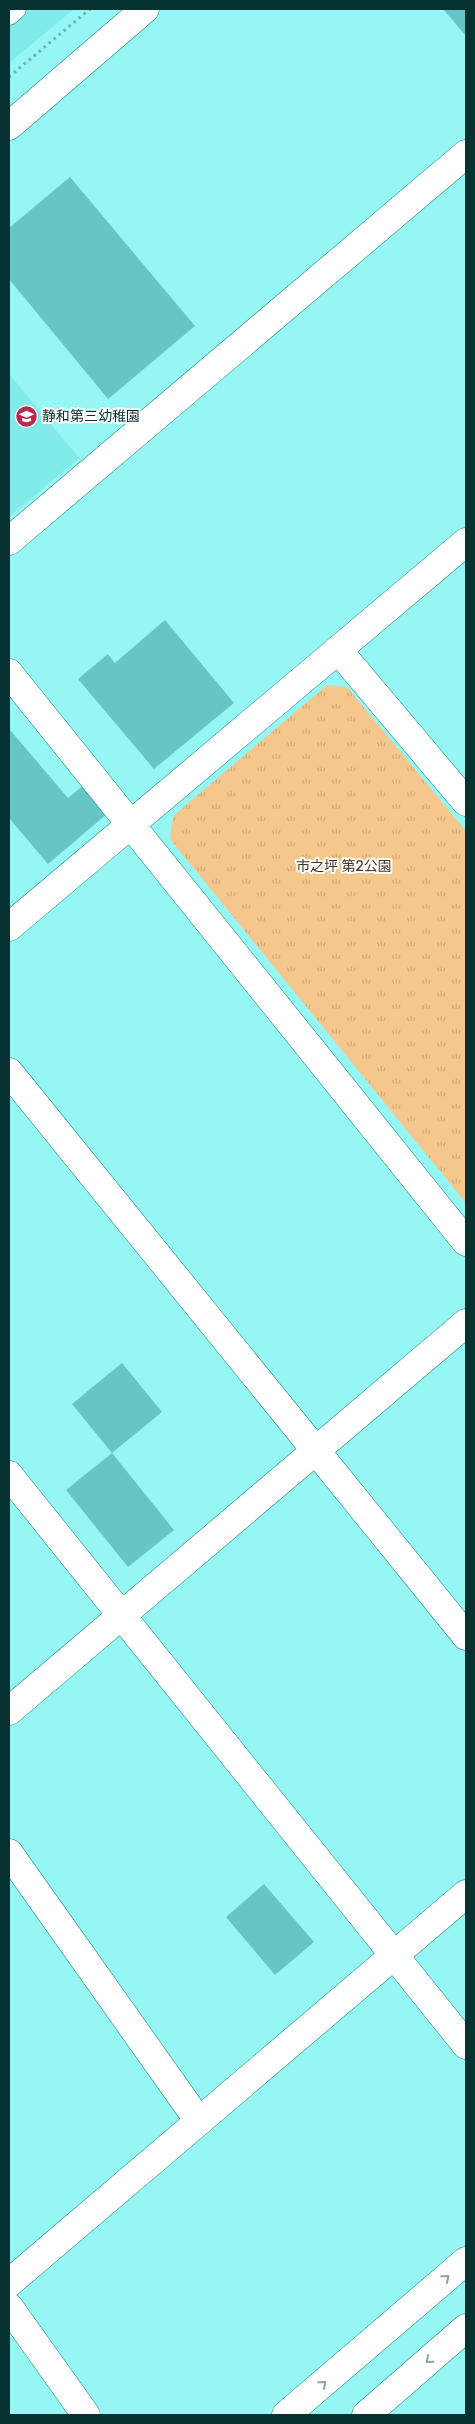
<svg xmlns="http://www.w3.org/2000/svg" width="475" height="2424" font-family="Rubik,'Noto Sans JP',sans-serif">
<style>
.built{fill:#80ebe8}
.park{fill:url(#park-tufts)}
.building{fill:#65c6c3}
.lines{fill:none;stroke-linecap:round;stroke-linejoin:round}
.lane-casing{stroke:#128482;stroke-width:21}
.street-casing{stroke:#128482;stroke-width:29}
.secondary-casing{stroke:#128482;stroke-width:29}
.path{stroke:#66b5b3;stroke-width:3;stroke-dasharray:2.5 4;stroke-linecap:butt}
.lane{stroke:#fff;stroke-width:20}
.street{stroke:#fff;stroke-width:28}
.secondary{stroke:#fff;stroke-width:28}
.oneway{stroke:#8fa3a3}
.labels{text-anchor:middle;dominant-baseline:central;stroke-width:4;stroke-linejoin:round;paint-order:stroke}
.poi-label{font-size:14px;fill:#063232;stroke:#fff;text-anchor:start}
.park-label{font-size:14px;fill:#453520;stroke:#fff}
</style>
<defs>
<pattern id="park-tufts" width="24" height="20" patternUnits="userSpaceOnUse" patternTransform="scale(1.25)"><rect width="24" height="20" fill="#f6c78c"/><path d="M3 7l-1-3M5 7V3M7 7l1-3M15 17l-1-3M17 17v-4M19 17l1-3" fill="none" stroke="#d1ab79"/></pattern>
</defs>
<rect width="100%" height="100%" fill="#96f6f3"/>
<!-- built -->
<g class="built">
<path d="M9 9H74L9 63Z"/>
<path d="M9 374 79 458 9 517Z"/>
</g>
<!-- park -->
<path class="park" d="M327 685 347 687 466 831V1203L170 839 173 816Z"/>
<!-- building -->
<g class="building">
<path d="M443 9H466V36Z"/>
<path d="M70 177 195 326 108 399 9 279V228Z"/>
<path d="M165 620 234 703 154 769 78 679 108 654 115 663Z"/>
<path d="M10 730 68 798 84 785 108 813 48 864 9 818Z"/>
<path d="M122 1363 162 1412 112 1453 72 1404Z"/>
<path d="M112 1453 174 1530 128 1567 66 1490Z"/>
<path d="M264 1884 314 1942 275 1975 226 1917Z"/>
</g>
<g class="lines">
<defs>
<path id="lane" d="M9 15 16 9"/>
<g id="street">
<path d="M9 541 466 154"/>
<path d="M338 650 466 802"/>
<path d="M9 927 466 542"/>
<path d="M9 1072 466 1636"/>
<path d="M9 1475 466 2045"/>
<path d="M9 1711 466 1323"/>
<path d="M9 1853 198 2120"/>
<path d="M9 2283 466 1894"/>
</g>
<g id="secondary">
<path d="M9 126 145 9"/>
<path d="M9 673 466 1242"/>
<path d="M9 2307 86 2415"/>
<path d="M286 2415 466 2261"/>
<path d="M366 2415 466 2328"/>
</g>
</defs>
<!-- lane casing -->
<use href="#lane" class="lane-casing"/>
<!-- street casing -->
<use href="#street" class="street-casing"/>
<!-- secondary casing -->
<use href="#secondary" class="secondary-casing"/>
<!-- path -->
<path class="path" d="M9 77 90 9"/>
<!-- lane -->
<use href="#lane" class="lane"/>
<!-- street -->
<use href="#street" class="street"/>
<!-- secondary -->
<use href="#secondary" class="secondary"/>
</g>
<!-- one-way arrows -->
<defs><path id="oneway-chevron" d="M-2-3.5L2.5 0L-2 3.5" fill="none" stroke-width="1.6" stroke-linecap="round" stroke-linejoin="round" transform="scale(1.25)"/></defs>
<g class="oneway">
<use href="#oneway-chevron" transform="translate(446 2278) rotate(-41)"/>
<use href="#oneway-chevron" transform="translate(429 2360) rotate(139)"/>
<use href="#oneway-chevron" transform="translate(323 2384) rotate(-41)"/>
</g>
<!-- icons -->
<defs>
<symbol id="school-disc" viewBox="-11 -11 22 22"><circle r="9.5" fill="#ba294c" stroke="#fff"/><path d="M0-5L7-2L0 1L-7-2ZM-4 1L0 2.5L4 1V4Q0 6-4 4Z" fill="#fff"/></symbol>
</defs>
<g fill-rule="evenodd">
<use href="#school-disc" x="14" y="404" width="25" height="25"/>
</g>
<g class="labels">
<!-- poi labels -->
<g class="poi-label">
<text x="42" y="416">静和第三幼稚園</text>
</g>
<!-- park labels -->
<g class="park-label">
<text x="344" y="866">市之坪 第2公園</text>
</g>
</g>
<!-- border -->
<rect width="475" height="2424" fill="none" stroke="#063232" stroke-width="20"/>
</svg>
